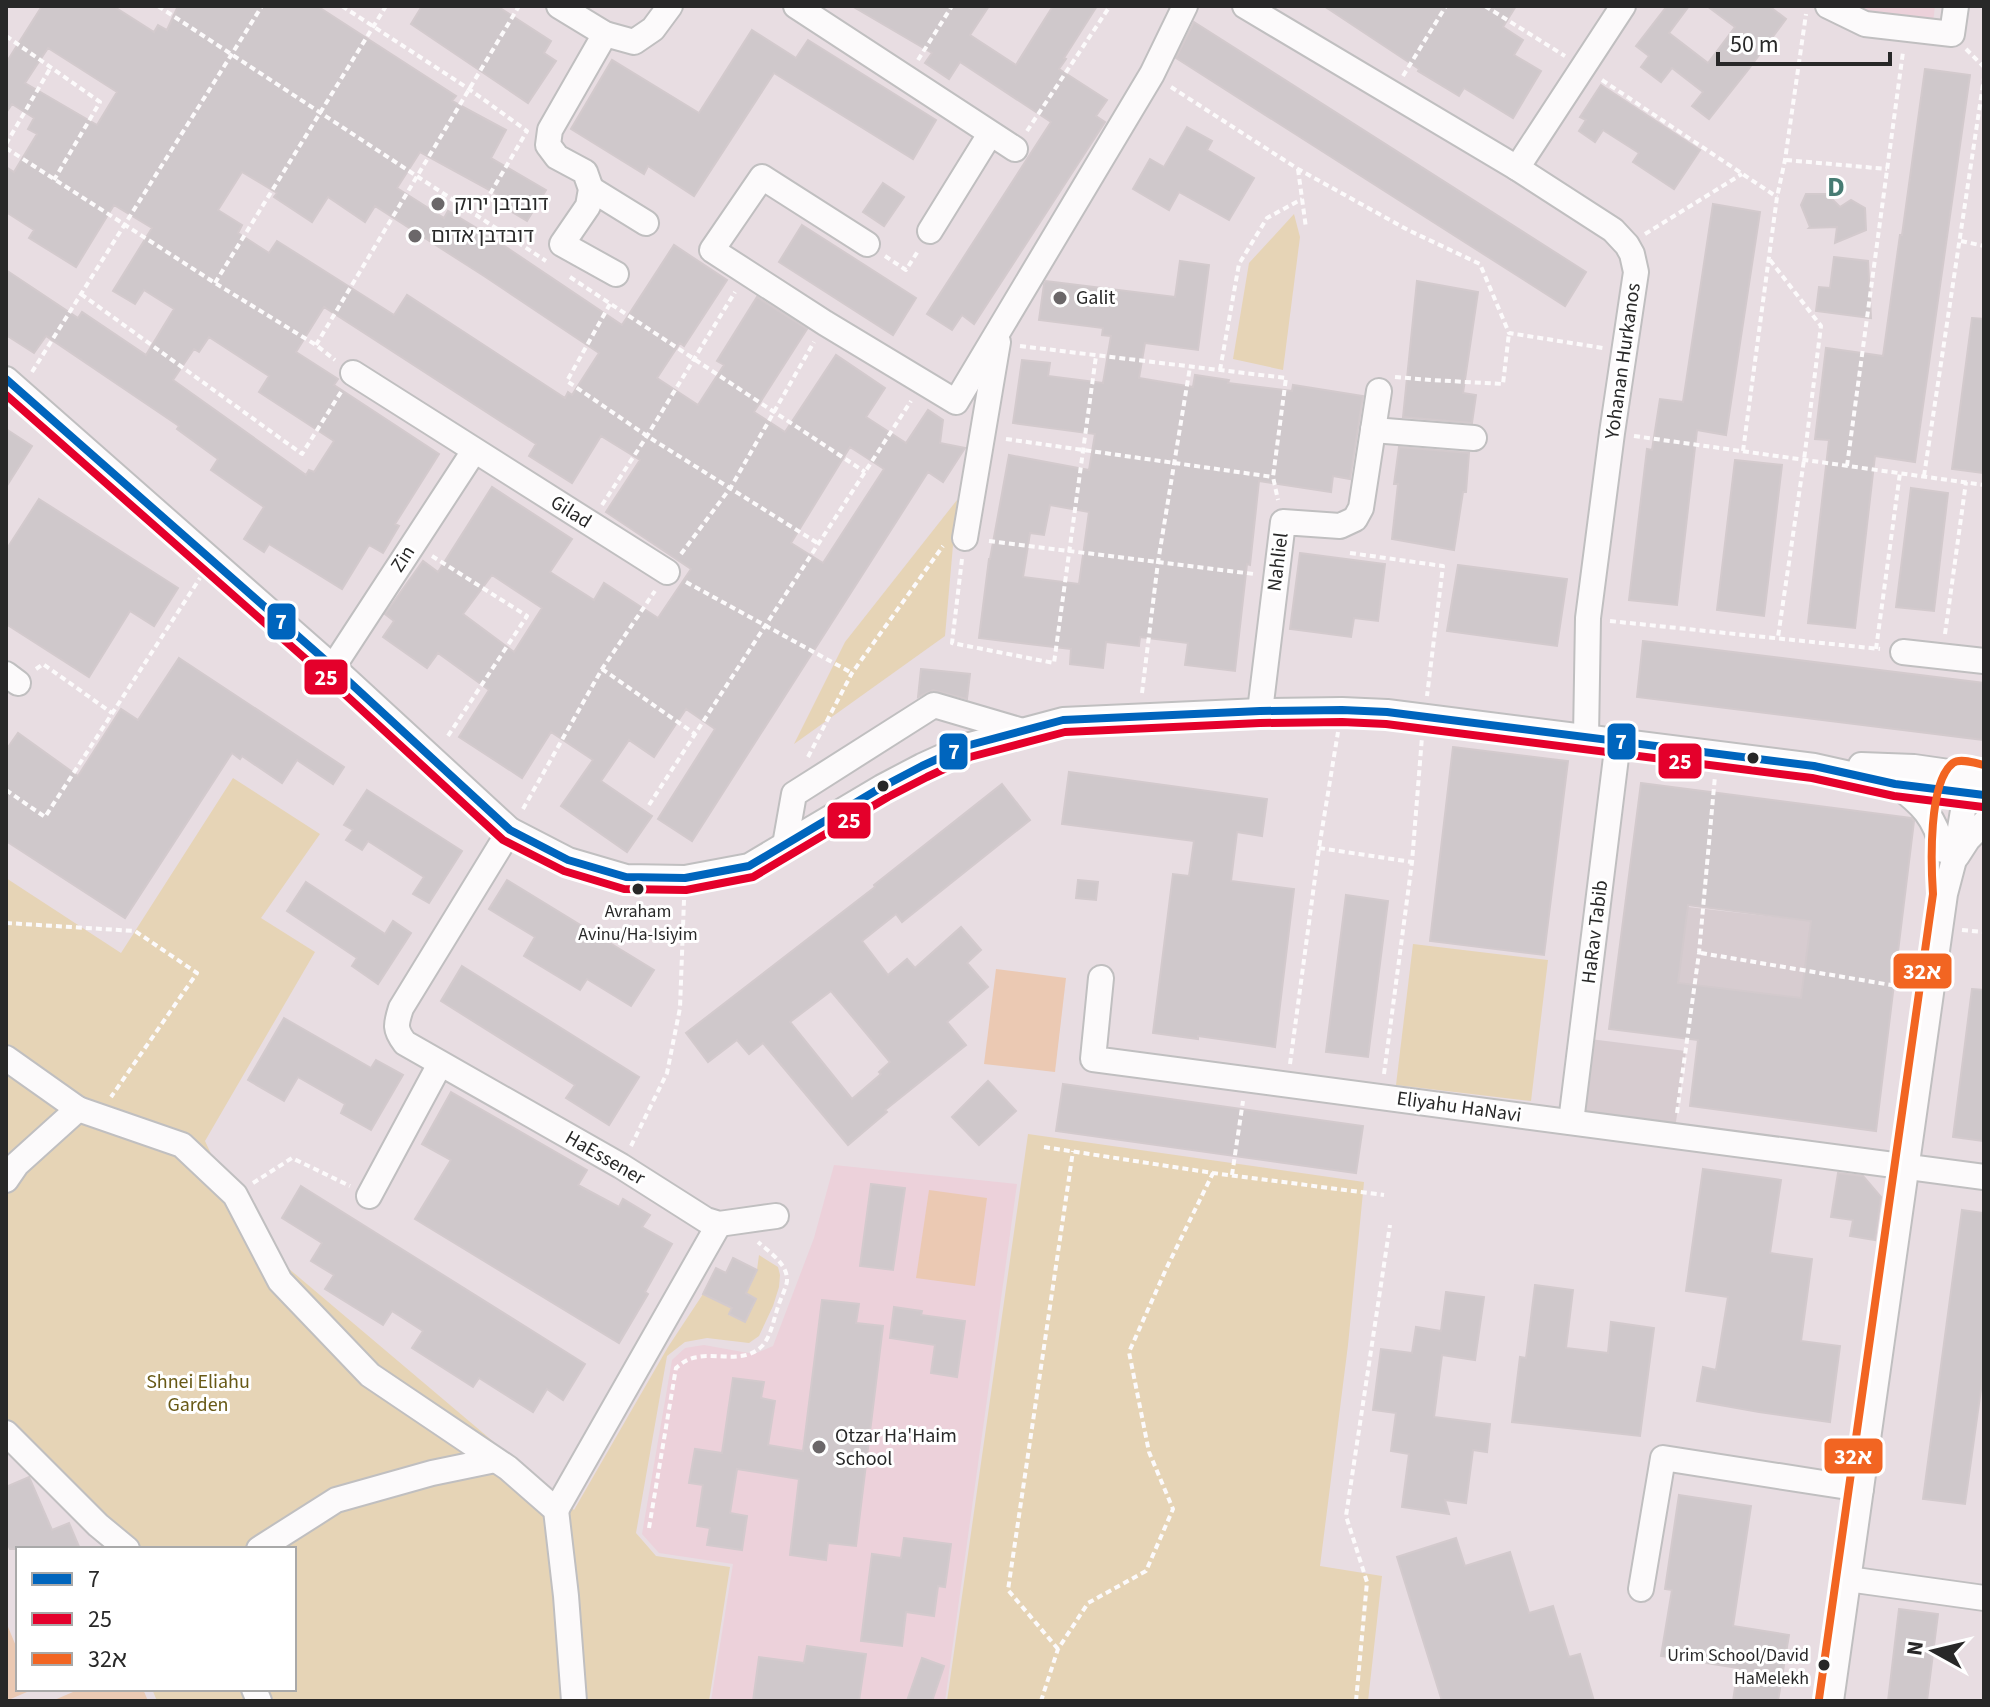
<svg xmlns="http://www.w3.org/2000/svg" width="1990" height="1707" font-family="'Source Sans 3','Noto Sans Hebrew',sans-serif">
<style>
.education{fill:#ecd1da}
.green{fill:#e6d4b6}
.pitch{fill:#ebc9b3}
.plaza{fill:#d7ccd0}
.building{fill:#cfc8cb;stroke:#d3cacd;stroke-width:2;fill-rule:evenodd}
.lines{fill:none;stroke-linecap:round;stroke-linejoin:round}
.minor-casing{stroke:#c0bfc0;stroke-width:28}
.path{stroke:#fcfafb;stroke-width:4;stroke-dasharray:6 4;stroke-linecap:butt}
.minor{stroke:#fcfafb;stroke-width:24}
.bus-1-casing{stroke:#fff;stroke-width:14}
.bus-2-casing{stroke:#fff;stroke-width:14}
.bus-3-casing{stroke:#fff;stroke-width:14}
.bus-1{stroke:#0065bd;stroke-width:8}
.bus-2{stroke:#e4002b;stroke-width:8}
.bus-3{stroke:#f26522;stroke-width:8}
.poi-dot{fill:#6b6769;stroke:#fff;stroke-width:3}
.bus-dot{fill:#282828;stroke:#fff;stroke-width:3}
.labels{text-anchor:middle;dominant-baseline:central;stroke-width:6;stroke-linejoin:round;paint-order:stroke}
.bus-label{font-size:18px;fill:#282828;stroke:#fff}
.poi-label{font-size:20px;fill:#282828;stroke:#fff;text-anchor:start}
.street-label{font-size:20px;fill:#282828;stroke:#fff}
.park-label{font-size:20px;fill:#685916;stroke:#fff}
.district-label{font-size:28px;font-weight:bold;fill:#477b73;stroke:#fff}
.line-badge{stroke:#fff;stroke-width:3}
.badge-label{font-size:22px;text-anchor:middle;font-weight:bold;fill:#fff}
</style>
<rect width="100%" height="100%" fill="#e8dde2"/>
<!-- education -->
<g class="education">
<path d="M1853 6H1935L1933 23 1864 13Z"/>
<path d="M834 1165 1017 1184 945 1701H711L733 1564 659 1553 642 1534 672 1360 685 1348 704 1345 754 1354 773 1346 814 1238Z"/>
</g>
<!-- green -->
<g class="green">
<path d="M1294 214 1300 237 1283 370 1233 359 1249 263Z"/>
<path d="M957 500 945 636 794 744 845 642Z"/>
<path d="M233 778 320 834 261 918 315 952 205 1141 249 1235 574 1510 668 1347 703 1294 732 1308 729 1315 745 1322 756 1299 746 1293 757 1270 759 1255 778 1267 780 1275 779 1287 773 1306 759 1336 749 1343 707 1338 685 1342 667 1356 636 1533 656 1556 730 1567 709 1701H157L152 1689H294V1549H138L6 1423V878L121 953Z"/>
<path d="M1413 944 1548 960 1531 1101 1396 1085Z"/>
<path d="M1028 1134 1364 1182 1348 1345 1320 1566 1382 1576 1368 1701H947Z"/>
</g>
<!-- pitch -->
<g class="pitch">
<path d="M996 969 1066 978 1055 1072 984 1064Z"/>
<path d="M929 1190 987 1198 975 1286 916 1278Z"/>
<path d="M6 1622 18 1651V1689H34L6 1701Z"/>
<path d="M80 1689H143L148 1701H52Z"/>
</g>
<!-- plaza -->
<g class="plaza">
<path d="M1688 907 1811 921 1801 998 1677 986Z"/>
<path d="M1582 1038 1686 1051 1674 1136 1571 1122Z"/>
</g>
<!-- building -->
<g class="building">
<path d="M42 6H113L154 32 158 25 167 30 178 6H317L456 96 452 101 506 130 491 158 546 190 527 221 502 206 506 199 420 152 397 188 444 218 448 211 485 233 622 325 674 245 727 280 684 346 680 343 657 378 698 405 724 365 717 361 757 297 807 329 754 412 785 432 836 355 885 388 866 417 906 443 928 410 943 420 940 443 965 448 943 482 928 472 692 841 658 819 715 729 686 709 654 757 629 740 601 781 652 816 627 852 561 806 593 760 551 732 522 778 459 737 489 690 438 653 427 668 383 637 394 621 385 614 423 561 438 572 492 487 572 539 550 572 594 600 604 583 658 618 691 569 606 512 640 460 601 436 572 483 529 456 536 444 324 307 296 352 338 379 334 385 439 454 395 524 399 526 383 553 369 545 342 589 269 544 264 552 244 539 264 507 211 470 218 459 177 429 179 426 46 336 34 353 6 335V270L78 318 82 312 146 355 174 309 144 290 135 304 113 291 152 228 114 205 76 267 29 238 34 230 6 212V167L14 172 37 134 28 129 34 118 12 104 6 113V63ZM48 48 117 92 97 125 25 83ZM242 172 277 193 274 197 312 222 328 197 365 222 375 206 484 276 599 353 572 395 568 392 565 398 407 295 394 315 277 241 269 253 238 233 242 225 218 210ZM209 337 269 376 259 392 334 441 314 472 309 470 306 475 173 380 194 349 199 352ZM850 447 884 469 823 563 791 543ZM492 575 542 608 514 652 463 614Z"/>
<path d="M422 6H497L551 41 544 53 556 61 528 103 411 24Z"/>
<path d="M852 6H989L970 35 1016 65 1053 6H1097L1064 58 1066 59 1059 69 1107 100 1096 116 1105 122 974 324 962 315 952 330 927 314 1051 122 960 62 949 79 925 63 932 53Z"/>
<path d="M1324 6H1516L1503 27 1523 40 1514 55 1541 71 1513 118 1464 88 1459 96 1418 71 1419 69Z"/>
<path d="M1667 6H1689L1669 33 1708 63 1735 27 1707 6H1769L1786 19 1748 70 1709 119 1692 106 1703 92 1672 68 1661 82 1641 67 1649 56 1636 46Z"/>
<path d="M1194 22 1586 272 1565 306 1176 58Z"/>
<path d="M752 30 796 58 808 40 936 120 913 159 774 73 694 196 648 166 644 174 571 129 612 60 699 113Z"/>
<path d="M1925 69 1970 75 1915 462 1875 456 1855 628 1808 623 1829 440 1815 439 1826 348 1883 356 1900 235H1902Z"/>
<path d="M1601 85 1700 150 1674 189 1633 162 1639 153 1603 130 1595 142 1579 131 1586 120 1580 117Z"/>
<path d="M1187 127 1212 141 1207 150 1254 178 1229 220 1179 192 1169 210 1133 189 1150 159 1164 167Z"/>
<path d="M883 183 904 197 884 226 863 212Z"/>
<path d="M1806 194H1827L1840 207 1851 200 1865 208 1866 230 1835 243 1837 227 1809 228 1810 227 1801 205Z"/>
<path d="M1713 204 1760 212 1726 435 1697 430 1677 605 1629 600 1647 449 1652 450 1660 399 1683 402Z"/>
<path d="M802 225 916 298 893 335 779 262Z"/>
<path d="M1834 257 1868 261 1871 318 1816 311 1819 287 1830 288Z"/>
<path d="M1180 261 1209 265 1198 350 1145 343 1139 378 1193 387 1195 375 1229 380 1228 383 1292 391 1293 385 1363 396 1350 479 1333 476 1331 492 1259 481 1250 565 1247 564 1235 671 1185 665 1188 643 1140 637 1139 646 1106 642 1103 668 1070 664 1071 649 979 638 989 559H990L1009 455 1089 470 1095 434 1013 423 1022 360 1050 363 1048 376 1103 383 1111 336 1102 335 1103 328 1039 320 1044 284 1046 281 1175 297ZM1050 505 1089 512 1079 584 1023 577 1030 533 1044 535Z"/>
<path d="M1417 281 1478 292 1463 393 1476 395 1472 423 1403 417Z"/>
<path d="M1972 318 1984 319V473L1952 469Z"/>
<path d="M6 429 32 446 6 487Z"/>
<path d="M1399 447 1469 453 1466 492H1463L1454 550 1392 539 1398 484H1394Z"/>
<path d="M1735 460 1782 465 1764 616 1717 610Z"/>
<path d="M1911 488 1948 493 1934 611 1896 607Z"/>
<path d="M39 499 178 588 154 626 130 611 89 677 6 624V550Z"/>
<path d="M1300 553 1385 564 1378 621 1354 618 1351 637 1290 629Z"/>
<path d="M1458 565 1567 579 1557 646 1447 631Z"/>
<path d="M1643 641 1984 683V740L1637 697Z"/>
<path d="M179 658 344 767 333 784 297 760 282 783 242 756 240 759 232 753 125 918 6 841V750L18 733 78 776 121 709 138 720Z"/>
<path d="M921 669 970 674 967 699 933 690 918 697Z"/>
<path d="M1453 747 1568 761 1544 955 1430 941Z"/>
<path d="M1069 772 1267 799 1262 836 1237 832 1231 881 1294 889 1275 1047 1198 1036V1039L1153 1033 1173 874 1189 876 1194 841 1062 824Z"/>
<path d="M1641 783 1911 818 1914 821 1876 1131 1690 1106 1698 1040 1609 1029ZM1688 905 1811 921 1801 998 1678 983Z"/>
<path d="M1002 784 1030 820 902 922 896 914 862 941 888 975 907 959 915 968 961 927 981 950 967 963 988 987 947 1022 966 1045 885 1110 887 1112 848 1145 763 1043 749 1054 737 1040 708 1062 686 1033 875 887 874 885ZM831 991 890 1062 879 1072 881 1074 852 1099 790 1022Z"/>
<path d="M367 790 462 851 429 903 413 894 424 877 368 841 362 850 346 840 353 830 344 825Z"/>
<path d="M507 880 654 970 631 1006 587 979 580 990 524 956 535 937 489 909Z"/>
<path d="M1078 880 1098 882 1096 900 1076 898Z"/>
<path d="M306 882 385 934 393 921 411 933 378 984 352 966 357 958 287 911Z"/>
<path d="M1346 895 1388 901 1368 1057 1326 1052Z"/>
<path d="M462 966 639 1077 609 1125 566 1098 575 1085 441 1001Z"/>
<path d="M1972 989 1984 990V1141L1953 1137Z"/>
<path d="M284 1018 371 1068 376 1060 403 1075 371 1130 341 1113 345 1104 298 1077 284 1101 248 1080Z"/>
<path d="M988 1081 1016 1111 979 1145 952 1117Z"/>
<path d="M1063 1084 1363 1126 1356 1173 1056 1131Z"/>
<path d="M451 1092 587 1170 578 1185 619 1207 623 1199 650 1215 642 1227 672 1244 645 1292 648 1294 619 1343 415 1219 451 1160 422 1144Z"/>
<path d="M1703 1169 1781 1180 1770 1253 1812 1259 1801 1341 1840 1346 1830 1422 1759 1412 1697 1401 1703 1367 1716 1370 1728 1297 1686 1291Z"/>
<path d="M1838 1173 1863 1176 1881 1197 1875 1240 1850 1236 1853 1220 1831 1217Z"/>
<path d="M871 1184 905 1188 893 1270 860 1266Z"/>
<path d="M301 1186 585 1364 563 1400 547 1389 533 1412 479 1378 473 1387 412 1348 423 1331 392 1311 383 1325 325 1289 334 1275 311 1261 322 1243 282 1218Z"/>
<path d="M1962 1210 1984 1213V1368L1965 1504 1923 1499Z"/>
<path d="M733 1258 757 1270 746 1293 756 1299 745 1322 729 1314 732 1308 703 1294 716 1268 726 1273Z"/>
<path d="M1535 1285 1573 1290 1566 1348 1608 1353 1611 1322 1654 1328 1640 1436 1512 1422 1520 1357 1526 1358Z"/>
<path d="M1446 1292 1484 1297 1475 1360 1442 1355 1434 1417 1490 1424 1487 1452 1473 1450 1466 1503 1445 1500 1449 1514 1402 1507 1409 1454 1391 1451 1396 1413 1373 1410 1381 1349 1412 1353 1416 1327 1441 1331Z"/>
<path d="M822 1300 859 1304 856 1323 883 1326 856 1546 828 1543 826 1560 790 1555 799 1479 737 1469 730 1513 747 1516 742 1550 707 1545 710 1528 697 1526 703 1485 689 1483 695 1449 722 1453 733 1378 764 1382 761 1398 775 1401 768 1445 803 1451Z"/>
<path d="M894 1307 922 1311 921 1315 965 1321 957 1377 931 1373 935 1345 890 1338Z"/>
<path d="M29 1477 52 1530 69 1523 80 1549H10L6 1540V1487Z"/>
<path d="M1679 1495 1751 1506 1733 1626 1789 1635 1778 1701H1733L1738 1668 1661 1656 1672 1590 1665 1589Z"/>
<path d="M904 1538 951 1544 945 1587 938 1586 934 1616 906 1612 902 1646 861 1641 872 1554 901 1558Z"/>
<path d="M1456 1538 1465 1566 1510 1552 1529 1613 1553 1606 1569 1657 1580 1654 1594 1701H1442L1397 1557Z"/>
<path d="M1899 1609 1938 1614 1927 1701H1888Z"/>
<path d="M807 1646 866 1654 859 1701H753L759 1657 804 1663Z"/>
<path d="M922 1658 944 1666 932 1701H907Z"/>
</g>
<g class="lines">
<defs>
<g id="minor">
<path d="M559 6 605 34 634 42 653 29 670 6"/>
<path d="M796 6 1015 149"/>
<path d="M1245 6 1517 168 1613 230 1627 245 1632 254 1636 272 1612 433 1588 618 1586 737"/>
<path d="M1828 6 1865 24 1952 34 1956 6"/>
<path d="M605 34 550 130 548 145 557 157 585 172 591 189 588 206 562 244 616 274"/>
<path d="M1517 168 1623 6"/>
<path d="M591 189 646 223"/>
<path d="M930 231 990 134"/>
<path d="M867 244 762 177 712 250 825 323 956 402 1152 74 1185 6"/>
<path d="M353 373 667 572"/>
<path d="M6 379 333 667 510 830 568 860 626 877 685 878 749 866 882 787 922 766 966 746 1063 720 1260 711 1342 710 1387 712 1814 766 1895 784 1984 795"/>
<path d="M1373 430 1474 438"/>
<path d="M965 538 998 342"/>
<path d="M1903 652 1984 661"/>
<path d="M333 667 474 451"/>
<path d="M6 674 18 683"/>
<path d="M1260 711 1283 522 1340 526 1355 519 1361 508 1379 391"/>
<path d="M1861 765 1914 767 1984 777"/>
<path d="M1895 784C1922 804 1935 817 1943 850"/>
<path d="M510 830 401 1008C396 1024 394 1029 405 1043L621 1166 706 1220 719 1224 776 1216"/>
<path d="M785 845 794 794 934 705 1019 730"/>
<path d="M1957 856 1968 839 1984 823"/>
<path d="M1101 978 1093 1059 1984 1177"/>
<path d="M6 1058 78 1109 182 1145 235 1195 280 1281 370 1375 508 1468 556 1510 566 1596 574 1701"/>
<path d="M1571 1122 1618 741"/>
<path d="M6 1180 17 1164 78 1109"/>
<path d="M369 1196 440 1064"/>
<path d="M6 1433 98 1525 127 1549"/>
<path d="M556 1510 719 1224"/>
<path d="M259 1549 336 1500 432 1473 495 1460"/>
<path d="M1848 1579 1984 1598"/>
<path d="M1641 1589 1663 1458 1861 1489"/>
<path d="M254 1689 259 1701"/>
<path d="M1831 1701 1945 894 1956 852 1966 793 1960 773"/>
</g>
</defs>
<!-- minor casing -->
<use href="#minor" class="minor-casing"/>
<!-- path -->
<g class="path">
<path d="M158 6 546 261"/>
<path d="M342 6 469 89 527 131 477 216"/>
<path d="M1485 6 1565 56"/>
<path d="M6 36 100 102 54 180"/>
<path d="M1966 49 1984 67"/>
<path d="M918 60 952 6"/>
<path d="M1403 76 1446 6"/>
<path d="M1602 80 1777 197"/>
<path d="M1171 87 1298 169 1408 230 1480 264 1509 333 1603 348"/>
<path d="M1027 131 1110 6"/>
<path d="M6 144 51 67"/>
<path d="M6 148 215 283 316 345 335 360"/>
<path d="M1786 160 1887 169"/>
<path d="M1298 169 1306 228"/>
<path d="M1645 234 1742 174"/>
<path d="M1961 241 1984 246"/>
<path d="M885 256 906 270 918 251"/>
<path d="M1770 260 1821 326 1804 460 1778 637"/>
<path d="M570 277 865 472"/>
<path d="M215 283 386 6"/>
<path d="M81 294 302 454 341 392"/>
<path d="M610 304 567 381 647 436 819 544"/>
<path d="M316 345 519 6"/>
<path d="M1020 346 1286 378 1273 477 1278 500"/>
<path d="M1220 370 1239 264 1267 218 1302 199"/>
<path d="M32 372 262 6"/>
<path d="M1395 377 1431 380 1503 384 1509 333"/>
<path d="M1634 436 1984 485"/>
<path d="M1006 439 1273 477"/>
<path d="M1743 451 1777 197 1785 160 1806 14"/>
<path d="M1847 466 1903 52"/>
<path d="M1924 476 1984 78"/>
<path d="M602 505 647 436 735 292"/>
<path d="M989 541 1254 574"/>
<path d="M1350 553 1443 566 1427 696"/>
<path d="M681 554 731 487 814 342"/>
<path d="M432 556 527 616 446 739"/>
<path d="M962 559 952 643 1054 663 1096 356"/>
<path d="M686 582 852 673"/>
<path d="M1610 621 1880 649"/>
<path d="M1945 634 1966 482"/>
<path d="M1876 649 1900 473"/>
<path d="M36 669 43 664 112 713"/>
<path d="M602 669 695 734"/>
<path d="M1142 693 1158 562 1190 367"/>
<path d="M808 757 852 673 943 546"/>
<path d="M6 790 45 817 200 578"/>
<path d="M649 805 911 401"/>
<path d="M523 809 602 669 655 591"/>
<path d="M1319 848 1412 862"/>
<path d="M6 923 135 931 197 973 111 1097"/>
<path d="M1962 930 1984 932"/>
<path d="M1701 953 1909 988"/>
<path d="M1290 1064 1319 848 1338 732"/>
<path d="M1384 1074 1412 862 1422 737"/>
<path d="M1677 1113 1699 953 1715 776"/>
<path d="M631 1146 667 1073 680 1008 684 900"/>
<path d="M1044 1147 1213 1173 1384 1195"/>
<path d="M1232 1175 1243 1101"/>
<path d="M253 1183 292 1158 350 1186"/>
<path d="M649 1528 676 1368C683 1362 689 1358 698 1357 718 1353 746 1364 763 1345 772 1334 774 1317 779 1304 781 1298 786 1288 787 1281 788 1264 769 1252 758 1242"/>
<path d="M1058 1649 1008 1590 1073 1151"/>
<path d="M1041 1701 1058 1649 1088 1603 1146 1571 1173 1509 1149 1452 1129 1352 1167 1267 1213 1173"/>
<path d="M1356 1701 1367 1582 1346 1516 1390 1225"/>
</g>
<!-- minor -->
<use href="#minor" class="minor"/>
<defs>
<path id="bus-1" d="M6 379 333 667 510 830 568 860 626 877 685 878 749 866 882 787 922 766 966 746 1063 720 1260 711 1342 710 1387 712 1814 766 1895 784 1984 795"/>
<path id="bus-2" d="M6 395 325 676 503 840 564 871 624 889 686 890 753 877 888 797 927 777 970 757 1065 732 1260 723 1342 722 1386 724 1812 778 1894 796 1983 807"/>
<path id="bus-3" d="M1819 1699 1933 894C1931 865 1928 782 1953 763 1960 758 1975 763 1984 765"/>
</defs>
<!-- bus-1 casing -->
<use href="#bus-1" class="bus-1-casing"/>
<!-- bus-2 casing -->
<use href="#bus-2" class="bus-2-casing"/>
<!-- bus-3 casing -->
<use href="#bus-3" class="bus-3-casing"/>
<!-- bus-1 -->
<use href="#bus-1" class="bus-1"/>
<!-- bus-2 -->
<use href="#bus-2" class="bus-2"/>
<!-- bus-3 -->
<use href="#bus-3" class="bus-3"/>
</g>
<!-- markers -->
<g class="poi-dot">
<circle cx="438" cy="204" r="8"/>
<circle cx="415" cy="236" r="8"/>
<circle cx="1060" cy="298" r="8"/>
<circle cx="819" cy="1447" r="8"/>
</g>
<g class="bus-dot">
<circle cx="1753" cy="758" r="7"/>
<circle cx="883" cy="786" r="7"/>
<circle cx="638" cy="889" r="7"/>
<circle cx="1824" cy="1665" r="7"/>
</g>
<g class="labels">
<!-- bus labels -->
<g class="bus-label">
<text x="638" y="911">Avraham<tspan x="638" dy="23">Avinu/Ha-Isiyim</tspan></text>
<text x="1809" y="1655" text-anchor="end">Urim School/David<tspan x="1809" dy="23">HaMelekh</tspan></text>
</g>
<!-- poi labels -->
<g class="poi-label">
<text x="454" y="204">דובדבן ירוק</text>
<text x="431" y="236">דובדבן אדום</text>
<text x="1076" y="298">Galit</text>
<text x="835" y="1436">Otzar Ha'Haim<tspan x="835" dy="23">School</tspan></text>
</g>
<!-- street labels -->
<g class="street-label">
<text transform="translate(1623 361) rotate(-82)">Yohanan Hurkanos</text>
<text transform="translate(571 512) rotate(32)">Gilad</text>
<text transform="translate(403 559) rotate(-57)">Zin</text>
<text transform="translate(1278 562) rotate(-83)">Nahliel</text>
<text transform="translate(1595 932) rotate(-83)">HaRav Tabib</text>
<text transform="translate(1459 1107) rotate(8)">Eliyahu HaNavi</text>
<text transform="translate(605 1158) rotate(30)">HaEssener</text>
</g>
<!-- park labels -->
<g class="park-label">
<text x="198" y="1382">Shnei Eliahu<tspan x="198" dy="23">Garden</tspan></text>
</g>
<!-- district labels -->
<g class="district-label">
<text x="1836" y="187">D</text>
</g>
</g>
<g class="line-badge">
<rect x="266" y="602" width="31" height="39" rx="8" fill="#0065bd"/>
<rect x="303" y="658" width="46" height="38" rx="8" fill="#e4002b"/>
<rect x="1606" y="722" width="31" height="39" rx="8" fill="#0065bd"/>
<rect x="938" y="732" width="31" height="39" rx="8" fill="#0065bd"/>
<rect x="1657" y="742" width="46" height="38" rx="8" fill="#e4002b"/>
<rect x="826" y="801" width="46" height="39" rx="8" fill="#e4002b"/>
<rect x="1892" y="952" width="61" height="38" rx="8" fill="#f26522"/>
<rect x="1823" y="1437" width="61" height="38" rx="8" fill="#f26522"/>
</g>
<g class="badge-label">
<text x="281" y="629">7</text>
<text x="326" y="685">25</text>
<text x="1621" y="749">7</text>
<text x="954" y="759">7</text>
<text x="1680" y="769">25</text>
<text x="849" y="828">25</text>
<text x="1922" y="979">32א</text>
<text x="1853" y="1464">32א</text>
</g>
<!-- border -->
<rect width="1990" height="1707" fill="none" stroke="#282828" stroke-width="16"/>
<!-- legend -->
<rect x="16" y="1547" width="280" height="144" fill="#ffffff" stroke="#a9a9a9" stroke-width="2"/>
<rect x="32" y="1573" width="40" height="12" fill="#0065bd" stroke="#a9a9a9" stroke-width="2"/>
<text x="88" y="1587" font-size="24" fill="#282828">7</text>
<rect x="32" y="1613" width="40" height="12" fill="#e4002b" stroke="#a9a9a9" stroke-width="2"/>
<text x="88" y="1627" font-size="24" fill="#282828">25</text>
<rect x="32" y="1653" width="40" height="12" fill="#f26522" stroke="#a9a9a9" stroke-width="2"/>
<text x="88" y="1667" font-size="24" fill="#282828">32א</text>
<!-- north arrow -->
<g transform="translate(1934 1651) rotate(278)" stroke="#ffffff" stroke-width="6" paint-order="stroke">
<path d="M0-6L14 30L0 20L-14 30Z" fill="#282828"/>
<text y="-12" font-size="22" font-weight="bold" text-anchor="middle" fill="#282828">N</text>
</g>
<!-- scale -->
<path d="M1718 52v12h172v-12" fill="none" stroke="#282828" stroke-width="4"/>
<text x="1730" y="52" font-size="24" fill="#282828" stroke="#ffffff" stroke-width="6" paint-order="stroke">50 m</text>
</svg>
